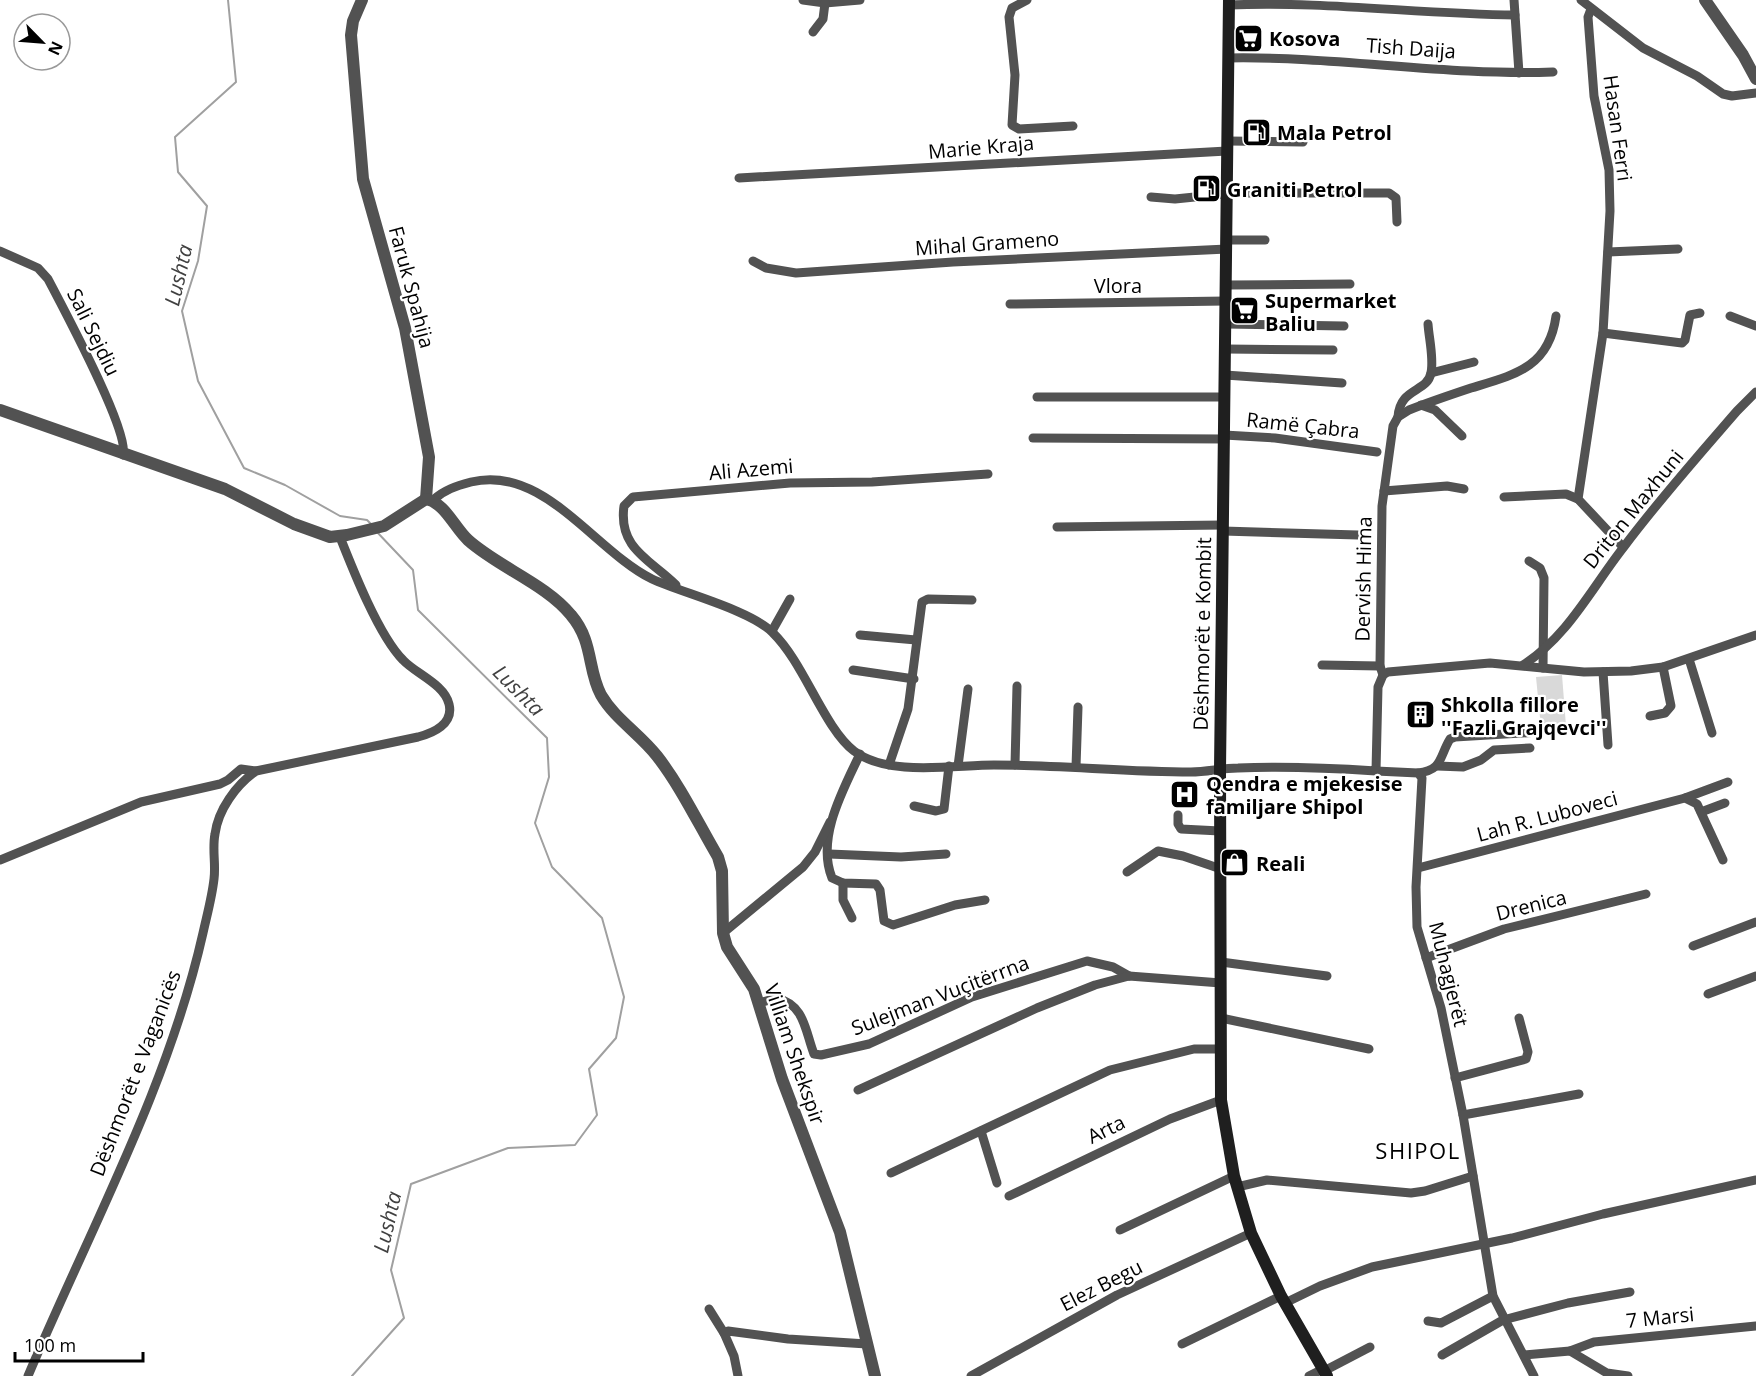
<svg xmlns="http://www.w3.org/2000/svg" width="1756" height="1376" font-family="'Open Sans',sans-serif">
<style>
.green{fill:#d9d9d9}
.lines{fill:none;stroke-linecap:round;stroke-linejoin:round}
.stream{stroke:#a0a0a0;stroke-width:2}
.minor{stroke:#525252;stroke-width:9}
.tertiary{stroke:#525252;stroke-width:12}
.secondary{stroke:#1f1f1f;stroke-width:12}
.labels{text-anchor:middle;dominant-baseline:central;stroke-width:4.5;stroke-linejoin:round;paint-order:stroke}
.poi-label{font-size:20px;font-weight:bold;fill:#000;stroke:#fff;text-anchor:start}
.street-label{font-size:20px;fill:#000;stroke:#fff}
.water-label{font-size:21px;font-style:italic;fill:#414141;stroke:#fff}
.quarter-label{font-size:22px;letter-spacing:1.5px;fill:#000;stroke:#fff}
</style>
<rect width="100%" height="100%" fill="#fff"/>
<!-- green -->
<path class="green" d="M1562 675 1566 726 1541 728 1536 677Z"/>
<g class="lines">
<!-- stream -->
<g class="stream">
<path d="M228 0 236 82 175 137 178 172 207 206 198 261 182 311 198 381 244 468 285 485 340 516 367 520 371 524"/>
<path d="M352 1376 404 1318 391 1270 411 1184 508 1148 575 1145 597 1115 589 1069 616 1038 624 997 602 918 552 867 535 823 549 777 547 738 418 610 413 570 376 531"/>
</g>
<!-- minor -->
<g class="minor">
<path d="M803 0 825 3 860 0"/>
<path d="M1027 0 1012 8 1009 17 1015 75 1012 125 1019 129 1073 126"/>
<path d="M1514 0 1519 73"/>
<path d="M1581 0 1643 48 1697 76 1723 94 1732 96 1756 93"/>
<path d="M1229 5C1324 1 1419 14 1515 15"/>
<path d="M1591 9 1588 17 1594 96 1609 170 1610 211 1603 333 1578 499 1623 547"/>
<path d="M813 32 823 19 825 3"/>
<path d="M1228 58C1337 56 1445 76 1553 72"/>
<path d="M1227 141 1303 142"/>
<path d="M739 178 1227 151"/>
<path d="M1151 197 1175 199 1234 193H1389L1396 198 1397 222"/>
<path d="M1227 240H1265"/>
<path d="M0 251 38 268 48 279C62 306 130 432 123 455"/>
<path d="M1608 252 1678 249"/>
<path d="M753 261 766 268 796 273 953 262 1227 249"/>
<path d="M1227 285 1350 284"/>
<path d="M1010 304 1226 301"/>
<path d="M1730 316 1756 326"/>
<path d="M1226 324 1344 326"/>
<path d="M1603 333 1682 343 1685 340 1690 315 1700 313"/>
<path d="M1226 349 1333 350"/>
<path d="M1431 373 1474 362"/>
<path d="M1225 375 1342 383"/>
<path d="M1037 397H1225"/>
<path d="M1421 405 1435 410 1462 436"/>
<path d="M1398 417C1400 387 1427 393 1431 373 1434 358 1429 339 1428 324"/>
<path d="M1224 435 1275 438 1377 452"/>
<path d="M1033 438 1224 439"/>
<path d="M1384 491 1447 486 1464 489"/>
<path d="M1504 497 1566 494 1578 499"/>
<path d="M433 500C444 490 456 486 471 482 543 464 595 551 652 579 682 593 751 610 773 633 804 663 824 728 854 751 888 777 954 765 994 765 1060 765 1125 772 1191 772 1207 772 1222 768 1238 768 1284 766 1331 768 1376 771L1378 687 1383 675 1388 672 1490 663 1584 672 1631 671 1663 667 1756 635"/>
<path d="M1057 527 1223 525"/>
<path d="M1223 531 1358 535"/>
<path d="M1529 561 1540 568 1544 578 1543 668"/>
<path d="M676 585C651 560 618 549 624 506L633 497 790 483 872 482 988 474"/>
<path d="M772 631 790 599"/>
<path d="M860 635 916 640"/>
<path d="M1689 659 1712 733"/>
<path d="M1322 665 1380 666"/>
<path d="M1523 665C1568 636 1591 589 1623 548 1658 501 1698 456 1737 411L1756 392"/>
<path d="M853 670 914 679"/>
<path d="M1603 672 1608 745"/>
<path d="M1383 675 1380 666 1382 506 1393 426 1398 417 1409 410C1429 402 1450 395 1471 388 1514 375 1549 368 1556 316"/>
<path d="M1650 716 1665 713 1671 706 1663 667"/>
<path d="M860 754C843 790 816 838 832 878L843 883 876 884 880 890 884 921 893 925 955 905 985 900"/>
<path d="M889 765 908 709 922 602 928 599 972 600"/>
<path d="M1015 765 1017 686"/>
<path d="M958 766 968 689"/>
<path d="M1437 766 1463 767 1481 760 1494 750 1530 748"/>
<path d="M1076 767 1078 707"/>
<path d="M1376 771 1418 773 1422 778 1416 887 1417 927 1441 1008 1463 1115 1493 1296 1534 1376"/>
<path d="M1418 773C1443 770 1439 757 1450 739L1455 737 1539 732"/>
<path d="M1685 798 1728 782"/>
<path d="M914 806 936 811 944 809 949 766"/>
<path d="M1701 812 1725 803"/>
<path d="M1178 815V824L1181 829 1220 831"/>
<path d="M829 854 901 857 946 854"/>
<path d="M0 860 141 802 220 784 228 780 241 769 256 771"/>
<path d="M1418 868 1685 798 1697 804 1723 860"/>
<path d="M1127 872 1158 851 1183 856 1221 869"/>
<path d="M843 883V900L852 918"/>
<path d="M723 933 803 867 815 852 830 822"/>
<path d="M1693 946 1756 922"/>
<path d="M1426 958 1504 929 1646 894"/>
<path d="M1221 962 1327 976"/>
<path d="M1708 994 1756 976"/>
<path d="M759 1003 777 998C805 1005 805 1031 814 1054L821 1055 869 1044 972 997 1087 961 1113 967 1129 976"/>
<path d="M1221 1018 1369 1049"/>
<path d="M1455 1078 1526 1059 1528 1052 1519 1018"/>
<path d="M858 1090 1037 1008 1095 985 1129 976 1221 983"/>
<path d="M1463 1115 1579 1094"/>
<path d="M981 1131 997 1183"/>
<path d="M891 1173 1110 1070 1194 1049H1220"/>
<path d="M1237 1187 1267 1180 1411 1193 1425 1191 1473 1176"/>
<path d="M1009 1196 1170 1119 1221 1100"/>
<path d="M1120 1230 1234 1176"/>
<path d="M1285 1303 1320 1286 1372 1267 1512 1238 1603 1214 1756 1180"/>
<path d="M709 1309 724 1333"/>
<path d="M1428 1321 1441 1323 1493 1296"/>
<path d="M1182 1344 1281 1296"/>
<path d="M1570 1351 1594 1342 1756 1326"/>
<path d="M1442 1355 1503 1320 1568 1303 1630 1292"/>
<path d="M1524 1355 1570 1351 1607 1373 1628 1376"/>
<path d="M1324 1371 1370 1347"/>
<path d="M28 1376C89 1231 168 1088 203 933 207 915 212 897 214 879 216 864 212 849 215 834 218 810 236 785 256 771L418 737C433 733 454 724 449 704 444 684 416 674 403 660 379 636 353 570 340 537"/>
<path d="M738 1376 734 1356 724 1333 728 1331 788 1339 867 1344"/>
<path d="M971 1376 1117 1295 1251 1233"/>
<path d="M1309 1376 1323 1369"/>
</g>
<!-- tertiary -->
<g class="tertiary">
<path d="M362 0 353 21 351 35 363 179 405 328 429 457 426 499"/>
<path d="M1705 0 1743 55 1756 79"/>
<path d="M0 410 225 489 294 524 330 537 347 535 384 526 426 499"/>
<path d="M426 499C445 503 454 527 468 540 498 567 546 584 571 615 594 642 587 669 601 695 615 719 640 734 657 756 681 787 698 823 718 857L722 871 723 933 727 947 754 989 782 1079 840 1232 875 1376"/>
</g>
<!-- secondary -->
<path class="secondary" d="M1229 0 1220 770 1221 1100 1234 1176 1251 1233 1281 1296 1327 1376"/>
</g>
<!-- icons -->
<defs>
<symbol id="supermarket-square" viewBox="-11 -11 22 22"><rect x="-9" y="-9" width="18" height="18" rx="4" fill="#000" stroke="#fff"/><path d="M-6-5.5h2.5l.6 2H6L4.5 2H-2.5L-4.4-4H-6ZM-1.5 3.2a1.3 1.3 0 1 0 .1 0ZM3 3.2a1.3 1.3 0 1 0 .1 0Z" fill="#fff"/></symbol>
<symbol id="fuel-square" viewBox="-11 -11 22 22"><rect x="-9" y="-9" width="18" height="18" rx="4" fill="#000" stroke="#fff"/><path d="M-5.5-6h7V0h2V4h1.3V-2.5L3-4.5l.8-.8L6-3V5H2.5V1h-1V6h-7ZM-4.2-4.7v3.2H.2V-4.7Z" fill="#fff"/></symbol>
<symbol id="building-square" viewBox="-11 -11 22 22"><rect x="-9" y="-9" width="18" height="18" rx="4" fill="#000" stroke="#fff"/><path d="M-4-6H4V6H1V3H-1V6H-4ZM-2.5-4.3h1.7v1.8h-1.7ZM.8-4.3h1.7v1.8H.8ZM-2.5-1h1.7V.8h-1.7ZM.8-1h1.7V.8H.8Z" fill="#fff"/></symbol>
<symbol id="hospital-square" viewBox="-11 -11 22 22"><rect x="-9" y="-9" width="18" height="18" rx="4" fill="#000" stroke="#fff"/><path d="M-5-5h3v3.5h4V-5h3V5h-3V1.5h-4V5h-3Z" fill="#fff"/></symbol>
<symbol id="shop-square" viewBox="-11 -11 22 22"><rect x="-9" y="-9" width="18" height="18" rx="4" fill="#000" stroke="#fff"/><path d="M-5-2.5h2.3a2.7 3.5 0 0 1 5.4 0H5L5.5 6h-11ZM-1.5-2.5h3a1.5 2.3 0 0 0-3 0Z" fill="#fff"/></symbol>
</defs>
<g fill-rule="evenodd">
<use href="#supermarket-square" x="1232" y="22" width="33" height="33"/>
<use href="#fuel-square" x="1240" y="116" width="33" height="33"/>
<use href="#fuel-square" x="1190" y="172" width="33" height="33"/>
<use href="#supermarket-square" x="1228" y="294" width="33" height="33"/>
<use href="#building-square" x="1404" y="698" width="33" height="33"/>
<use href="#hospital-square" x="1168" y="778" width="33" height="33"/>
<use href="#shop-square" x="1218" y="846" width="33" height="33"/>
</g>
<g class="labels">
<!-- poi labels -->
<g class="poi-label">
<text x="1269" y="38">Kosova</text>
<text x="1277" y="132">Mala Petrol</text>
<text x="1227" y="189">Graniti Petrol</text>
<text x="1265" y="300">Supermarket<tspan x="1265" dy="23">Baliu</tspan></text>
<text x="1441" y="704">Shkolla fillore<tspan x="1441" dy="23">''Fazli Grajqevci''</tspan></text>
<text x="1206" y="783">Qendra e mjekesise<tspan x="1206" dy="23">familjare Shipol</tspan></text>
<text x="1256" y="863">Reali</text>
</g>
<!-- street labels -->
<g class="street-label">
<text transform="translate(1411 48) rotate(4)">Tish Daija</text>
<text transform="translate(1618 128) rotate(82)">Hasan Ferri</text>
<text transform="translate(981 147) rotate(-5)">Marie Kraja</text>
<text transform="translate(987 243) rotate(-4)">Mihal Grameno</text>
<text x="1118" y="285">Vlora</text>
<text transform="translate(412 287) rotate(75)">Faruk Spahija</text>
<text transform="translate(94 332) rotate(64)">Sali Sejdiu</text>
<text transform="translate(1303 425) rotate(6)">Ramë Çabra</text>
<text transform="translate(751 469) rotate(-5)">Ali Azemi</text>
<text transform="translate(1633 509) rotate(-51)">Driton Maxhuni</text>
<text transform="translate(1363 579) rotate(-89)">Dervish Hima</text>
<text transform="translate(1202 634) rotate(-89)">Dëshmorët e Kombit</text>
<text transform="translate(1547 816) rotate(-15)">Lah R. Luboveci</text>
<text transform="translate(1531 905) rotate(-14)">Drenica</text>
<text transform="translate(1449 974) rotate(76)">Muhagjerët</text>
<text transform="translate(940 995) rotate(-21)">Sulejman Vuçitërrna</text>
<text transform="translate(795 1054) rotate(71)">Villiam Shekspir</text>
<text transform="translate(135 1073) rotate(-69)">Dëshmorët e Vaganicës</text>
<text transform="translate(1106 1129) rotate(-26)">Arta</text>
<text transform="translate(1101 1285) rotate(-27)">Elez Begu</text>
<text transform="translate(1660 1317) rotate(-6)">7 Marsi</text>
</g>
<!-- water labels -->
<g class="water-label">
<text transform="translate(178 275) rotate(-77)">Lushta</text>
<text transform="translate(519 690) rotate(45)">Lushta</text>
<text transform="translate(387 1222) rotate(-77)">Lushta</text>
</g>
<!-- quarter labels -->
<g class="quarter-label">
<text x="1418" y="1150">SHIPOL</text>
</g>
</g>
<!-- north arrow -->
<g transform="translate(42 42) rotate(115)"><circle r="28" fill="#ffffff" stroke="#999999" stroke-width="1.5"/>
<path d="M0-4.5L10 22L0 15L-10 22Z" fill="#000000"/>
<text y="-9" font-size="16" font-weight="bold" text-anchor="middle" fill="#000000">N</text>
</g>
<!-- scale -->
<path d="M15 1352v9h128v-9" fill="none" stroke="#000000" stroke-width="3"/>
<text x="24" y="1352" font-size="18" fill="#000000" stroke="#ffffff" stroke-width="4.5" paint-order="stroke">100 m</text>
</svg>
